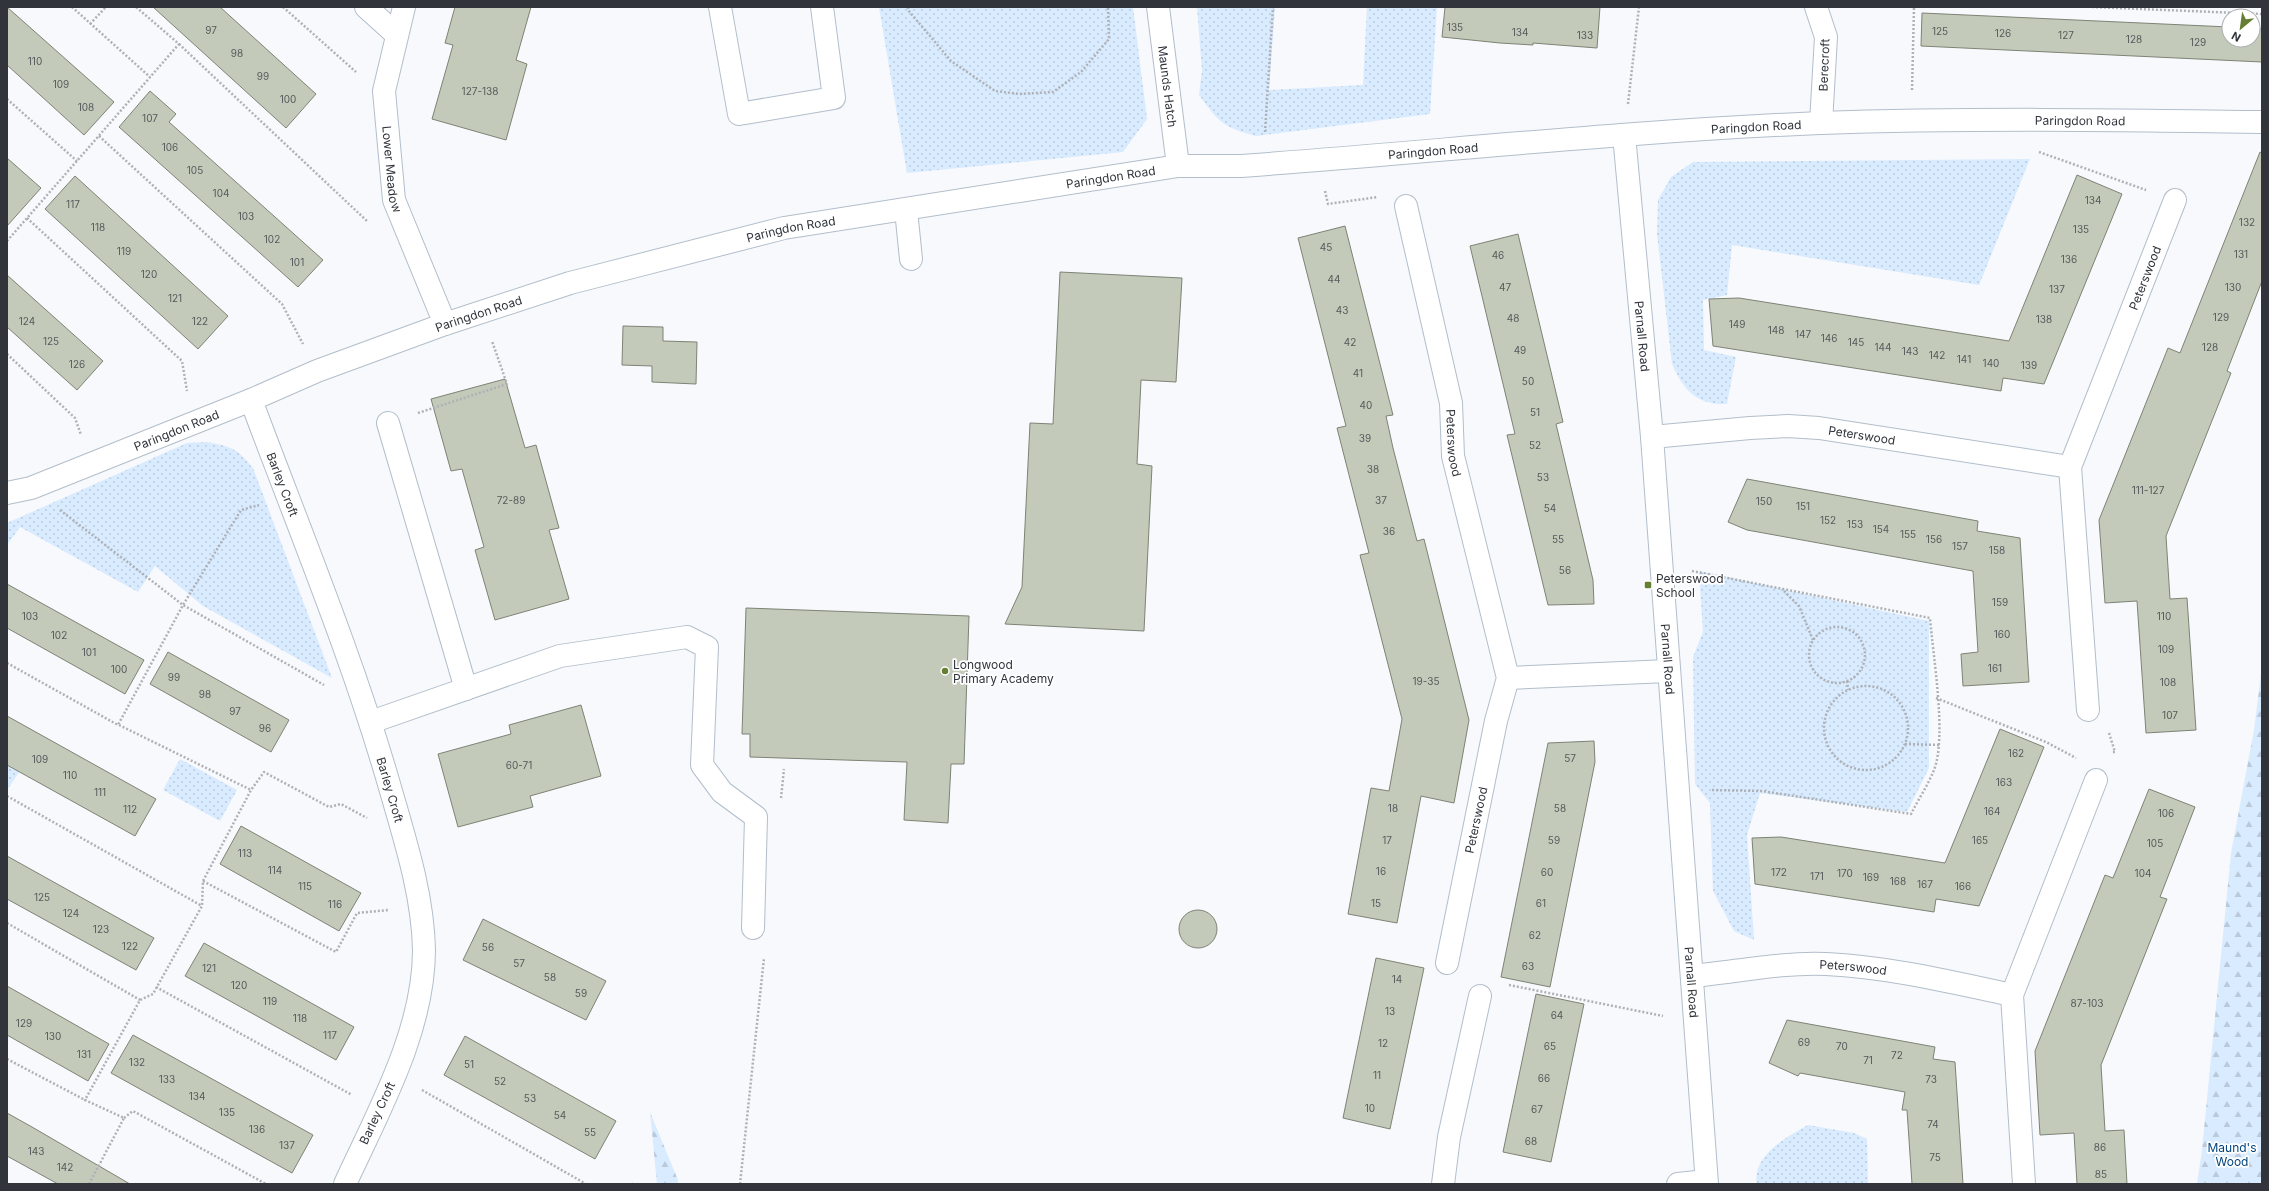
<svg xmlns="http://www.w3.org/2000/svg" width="2269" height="1191" font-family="Inter,sans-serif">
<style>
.grass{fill:url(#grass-dots)}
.forest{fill:url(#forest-firs)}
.building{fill:#c3caba;stroke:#7d8375}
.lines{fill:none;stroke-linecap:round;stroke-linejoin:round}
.minor-casing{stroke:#b2becb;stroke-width:24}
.path{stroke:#aeb1b5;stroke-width:2.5;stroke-dasharray:2 2;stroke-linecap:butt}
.minor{stroke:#fff;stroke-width:22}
.poi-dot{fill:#658033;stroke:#fff;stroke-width:1.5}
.labels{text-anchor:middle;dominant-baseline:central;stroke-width:3.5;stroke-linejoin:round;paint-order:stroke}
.number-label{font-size:10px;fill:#565a5b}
.street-label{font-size:12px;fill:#31353b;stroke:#fff}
.poi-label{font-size:12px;fill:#31353b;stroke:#fff;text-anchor:start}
.park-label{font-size:12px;fill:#00447f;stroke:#fff}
</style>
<defs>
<pattern id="grass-dots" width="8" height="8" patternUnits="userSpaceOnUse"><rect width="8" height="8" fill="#d9ebff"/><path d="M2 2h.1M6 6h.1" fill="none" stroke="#bbcadb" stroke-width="1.8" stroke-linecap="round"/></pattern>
<pattern id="forest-firs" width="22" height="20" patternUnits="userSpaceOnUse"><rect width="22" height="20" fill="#d9ebff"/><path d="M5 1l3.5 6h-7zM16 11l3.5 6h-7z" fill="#bbcadb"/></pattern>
</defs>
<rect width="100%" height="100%" fill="#f7f9fc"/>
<!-- grass -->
<g class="grass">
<path d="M879 7H1133L1147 119 1123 152 907 173Z"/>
<path d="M1197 7H1275L1269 90 1363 85 1367 7H1437L1430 114 1256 136C1222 127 1219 122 1199 95L1202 70Z"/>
<path d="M2030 159 1979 285 1732 245 1727 295 1703 300 1704 350 1736 357 1727 404C1697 405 1684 391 1672 364L1657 234 1658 200 1671 177 1693 162Z"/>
<path d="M207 442C233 447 236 448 253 468L332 678 203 606 155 566 138 592 20 527 7 545V523L187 443Z"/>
<path d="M1699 571 1929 621V768L1907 812 1760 793 1747 835 1754 940 1734 931 1713 891 1710 803 1695 784 1693 657 1703 632Z"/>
<path d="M180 759 237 790 220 821 163 790Z"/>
<path d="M7 763 20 771 7 790Z"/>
<path d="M1808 1125 1854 1133 1867 1139 1868 1184H1757C1751 1156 1788 1136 1808 1125Z"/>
</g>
<!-- forest -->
<g class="forest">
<path d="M2262 666V1184H2197L2202 1150 2231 853 2254 730Z"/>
<path d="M650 1112 678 1180V1184H657Z"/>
</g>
<!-- building -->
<g class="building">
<path d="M7 7 114 102 84 135 7 65Z"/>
<path d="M153 7H220L316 94 286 128Z"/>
<path d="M455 7H531L516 60 527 64 506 140 432 119 453 45 445 43Z"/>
<path d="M1445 7H1600L1597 48 1533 43V45L1500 43 1442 37Z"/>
<path d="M1922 13 2229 27V40H2253V29H2262V62L1921 46Z"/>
<path d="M150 91 176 114 169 122 323 260 298 287 119 127Z"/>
<path d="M2260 152 2262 153V281L2227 371 2231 373 2166 536 2170 599 2187 598 2196 730 2146 733 2137 601 2105 603 2099 520 2168 348 2180 353Z"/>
<path d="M7 158 41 188 7 226Z"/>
<path d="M2077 175 2122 194 2044 384 2003 378 2001 391 1713 346 1709 299 1739 298 2009 341Z"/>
<path d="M75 176 228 316 198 349 45 209Z"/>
<path d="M1345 226 1393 415 1386 416 1393 448 1417 541 1424 539 1469 720 1454 803 1421 796 1397 923 1348 914 1371 788 1389 791 1402 719 1360 555 1369 553 1337 428 1346 426 1298 238Z"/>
<path d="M1518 234 1563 422 1556 424 1593 580 1594 604 1548 605 1507 435 1515 434 1470 246Z"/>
<path d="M1060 272 1182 278 1176 382 1141 380 1137 464 1152 466 1144 631 1005 624 1022 587 1030 423 1053 424Z"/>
<path d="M7 275 103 361 77 390 7 327Z"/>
<path d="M623 326 663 327V341L697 342 696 384 652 382V366L622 365Z"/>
<path d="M505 379 525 448 536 445 559 528 549 530 569 599 495 620 475 550 484 547 462 469 451 471 431 399Z"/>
<path d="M1747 479 1978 521 1977 531 2020 538 2029 682 1963 686 1961 654 1978 652 1973 571 1747 530 1728 522Z"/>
<path d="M7 584 144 660 125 694 7 628Z"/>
<path d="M746 608 969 616 964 764H951L948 823 904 820 907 762 750 757V734H742Z"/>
<path d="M168 652 289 720 271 752 150 684Z"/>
<path d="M581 705 601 776 530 796 533 807 458 827 438 754 511 734 509 725Z"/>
<path d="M7 716 156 799 135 836 7 765Z"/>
<path d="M2000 729 2044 747 1979 906 1936 899 1934 912 1755 884 1752 838 1781 837 1945 863Z"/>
<path d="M1594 741 1595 762 1550 987 1501 977 1548 743Z"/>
<path d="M2149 789 2195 807 2160 897 2167 899 2101 1065 2105 1131 2124 1130 2127 1184H2077L2074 1133 2040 1135 2035 1051 2105 875 2113 878Z"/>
<path d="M241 826 361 893 339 931 220 864Z"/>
<path d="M7 856 154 938 136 970 7 899Z"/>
<circle cx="1198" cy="929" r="19"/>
<path d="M483 919 606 981 586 1020 463 960Z"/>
<path d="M204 943 354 1027 336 1060 185 976Z"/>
<path d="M1376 958 1424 968 1390 1129 1343 1118Z"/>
<path d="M7 986 109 1044 88 1081 7 1035Z"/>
<path d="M1536 994 1584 1004 1551 1162 1503 1152Z"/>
<path d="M1787 1020 1935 1047 1933 1059 1955 1062 1963 1184H1912L1907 1110H1902L1905 1092 1800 1073 1798 1076 1769 1063Z"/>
<path d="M133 1035 313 1135 292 1173 111 1073Z"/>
<path d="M465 1036 616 1121 595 1159 444 1075Z"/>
<path d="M7 1113 32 1127 130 1184H58L7 1156Z"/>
</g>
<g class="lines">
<defs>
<g id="minor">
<path d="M366 7 397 35"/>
<path id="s1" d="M404 7 384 91 394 200 445 324"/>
<path d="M720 7 739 114 834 98 822 7"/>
<path id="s2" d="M1158 7 1178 166"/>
<path d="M1816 7 1826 37 1821 123"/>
<path id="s3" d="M1624 135 1652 437 1707 1184"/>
<path id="s4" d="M1406 206 1451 403 1453 456 1508 678 1496 721 1447 963"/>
<path d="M906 210 911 259"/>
<path id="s5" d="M251 400C299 529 353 658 391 791 406 843 423 896 424 950 424 1031 378 1112 345 1184"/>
<path d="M388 423 466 689"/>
<path id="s6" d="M1652 437 1750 428 1788 426 1819 428 2070 467"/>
<path id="s7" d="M7 493 31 488 251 400 317 371 445 324 570 283 784 228 1178 166H1241C1434 152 1627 131 1820 123 1967 118 2115 120 2262 122"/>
<path d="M1508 678 1668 671"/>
<path id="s8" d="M2088 710 2070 467 2175 200"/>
<path d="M371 722 560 656 687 637 707 647 702 765 722 792 756 817 753 928"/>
<path id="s9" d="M1692 976C1736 972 1782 962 1826 964 1889 967 1951 982 2012 995L2024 1184"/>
<path d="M2012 995 2096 780"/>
<path d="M1443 1184 1449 1137 1480 996"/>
<path d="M1678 1184 1706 1181"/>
</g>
</defs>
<!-- minor casing -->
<use href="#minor" class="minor-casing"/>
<!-- path -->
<g class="path">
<path d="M72 7 150 77"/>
<path d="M283 7 356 72"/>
<path d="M908 7V10L951 61 995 91 1019 94 1053 92 1081 72 1109 39 1108 7"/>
<path d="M2092 7 2262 14"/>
<path d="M90 24 106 7"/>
<path d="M179 44 368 222"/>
<path d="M1912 90 1914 7"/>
<path d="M7 99 77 161"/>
<path d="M1628 104 1639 7"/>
<path d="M1265 132 1273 7"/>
<path d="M99 136 282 304 303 344"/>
<path d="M2039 152 2146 190"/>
<path d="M1325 191 1328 204 1378 197"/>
<path d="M27 218 182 361 187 391"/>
<path d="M7 241 179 44 136 7"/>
<path d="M7 354 75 418 81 435"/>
<path d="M418 413 507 384 492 341"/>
<path d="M60 510 183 605 324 685"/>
<path d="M1692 571 1930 618C1933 656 1947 737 1934 770 1928 785 1918 800 1911 814L1762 791 1710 790"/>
<path d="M1784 591 1799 606 1813 640"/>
<circle cx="1837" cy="655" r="28"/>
<path d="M7 663 118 725 183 605 241 510 259 505"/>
<path d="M1847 681 1848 690"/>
<circle cx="1866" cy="728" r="42"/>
<path d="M1936 698 2046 742 2076 758"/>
<path d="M119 725 251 790"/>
<path d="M2109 733 2115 752H2111"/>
<path d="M1905 744 1940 745"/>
<path d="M7 796 202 906"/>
<path d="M781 798 784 769"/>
<path d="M203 881 336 952 357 913 389 910"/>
<path d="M7 923 140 1000"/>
<path d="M1509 985 1663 1016"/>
<path d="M156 987 352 1095"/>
<path d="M7 1059 85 1100"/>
<path d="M422 1090 586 1184"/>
<path d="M124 1118 133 1111 266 1184"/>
<path d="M89 1184 124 1118 85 1100 140 1000 153 994 202 906 203 881 251 790 264 772 329 807 341 804 367 818"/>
<path d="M632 1184H633"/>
<path d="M740 1184 764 958"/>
</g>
<!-- minor -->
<use href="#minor" class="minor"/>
</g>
<!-- markers -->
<g class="poi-dot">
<rect x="1644" y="581" width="8" height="8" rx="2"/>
<circle cx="945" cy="671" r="4"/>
</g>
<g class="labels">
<!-- number labels -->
<g class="number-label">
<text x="1455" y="27">135</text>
<text x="211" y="30">97</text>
<text x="1940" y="31">125</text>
<text x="1520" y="32">134</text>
<text x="2003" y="33">126</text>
<text x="1585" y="35">133</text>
<text x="2066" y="35">127</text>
<text x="2134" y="39">128</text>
<text x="2198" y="42">129</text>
<text x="237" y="53">98</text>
<text x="35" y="61">110</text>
<text x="263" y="76">99</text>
<text x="61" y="84">109</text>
<text x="480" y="91">127-138</text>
<text x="288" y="99">100</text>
<text x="86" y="107">108</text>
<text x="150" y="118">107</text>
<text x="170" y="147">106</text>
<text x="195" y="170">105</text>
<text x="221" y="193">104</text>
<text x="2093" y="200">134</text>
<text x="73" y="204">117</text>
<text x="246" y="216">103</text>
<text x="2247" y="222">132</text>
<text x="98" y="227">118</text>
<text x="2081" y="229">135</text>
<text x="272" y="239">102</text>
<text x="1326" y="247">45</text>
<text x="124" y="251">119</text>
<text x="2241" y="254">131</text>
<text x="1498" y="255">46</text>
<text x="2069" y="259">136</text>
<text x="297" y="262">101</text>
<text x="149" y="274">120</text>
<text x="1334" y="279">44</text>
<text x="1505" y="287">47</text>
<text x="2233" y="287">130</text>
<text x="2057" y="289">137</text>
<text x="175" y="298">121</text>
<text x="1342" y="310">43</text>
<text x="2221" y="317">129</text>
<text x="1513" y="318">48</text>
<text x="2044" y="319">138</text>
<text x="27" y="321">124</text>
<text x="200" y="321">122</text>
<text x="1737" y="324">149</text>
<text x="1776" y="330">148</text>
<text x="1803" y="334">147</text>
<text x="1829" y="338">146</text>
<text x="51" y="341">125</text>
<text x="1350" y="342">42</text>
<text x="1856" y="342">145</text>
<text x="1883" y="347">144</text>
<text x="2210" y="347">128</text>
<text x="1520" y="350">49</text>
<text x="1910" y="351">143</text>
<text x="1937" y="355">142</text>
<text x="1964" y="359">141</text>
<text x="1991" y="363">140</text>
<text x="77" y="364">126</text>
<text x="2029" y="365">139</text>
<text x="1358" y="373">41</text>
<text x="1528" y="381">50</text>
<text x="1366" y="405">40</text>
<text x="1535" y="412">51</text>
<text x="1365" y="438">39</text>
<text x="1535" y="445">52</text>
<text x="1373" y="469">38</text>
<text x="1543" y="477">53</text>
<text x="2148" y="490">111-127</text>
<text x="511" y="500">72-89</text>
<text x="1381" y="500">37</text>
<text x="1764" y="501">150</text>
<text x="1803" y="506">151</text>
<text x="1550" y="508">54</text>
<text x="1828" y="520">152</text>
<text x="1855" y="524">153</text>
<text x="1881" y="529">154</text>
<text x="1389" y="531">36</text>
<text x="1908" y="534">155</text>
<text x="1558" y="539">55</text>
<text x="1934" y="539">156</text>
<text x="1960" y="546">157</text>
<text x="1997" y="550">158</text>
<text x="1565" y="570">56</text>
<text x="2000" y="602">159</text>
<text x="30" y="616">103</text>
<text x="2164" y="616">110</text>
<text x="2002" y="634">160</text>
<text x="59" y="635">102</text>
<text x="2166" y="649">109</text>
<text x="89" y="652">101</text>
<text x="1995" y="668">161</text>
<text x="119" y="669">100</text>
<text x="174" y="677">99</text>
<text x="1426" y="681">19-35</text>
<text x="2168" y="682">108</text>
<text x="205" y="694">98</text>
<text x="235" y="711">97</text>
<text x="2170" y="715">107</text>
<text x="265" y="728">96</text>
<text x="2016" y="753">162</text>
<text x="1570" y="758">57</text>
<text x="40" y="759">109</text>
<text x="519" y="765">60-71</text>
<text x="70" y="775">110</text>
<text x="2004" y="782">163</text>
<text x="100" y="792">111</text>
<text x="1393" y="808">18</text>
<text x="1560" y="808">58</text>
<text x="130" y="809">112</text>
<text x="1992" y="811">164</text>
<text x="2166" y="813">106</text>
<text x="1387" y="840">17</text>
<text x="1554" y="840">59</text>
<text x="1980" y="840">165</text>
<text x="2155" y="843">105</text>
<text x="245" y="853">113</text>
<text x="275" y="870">114</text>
<text x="1381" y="871">16</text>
<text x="1547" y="872">60</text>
<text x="1779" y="872">172</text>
<text x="1845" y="873">170</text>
<text x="2143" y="873">104</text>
<text x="1817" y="876">171</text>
<text x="1871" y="877">169</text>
<text x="1898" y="881">168</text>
<text x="1925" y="884">167</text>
<text x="305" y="886">115</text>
<text x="1963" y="886">166</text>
<text x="42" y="897">125</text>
<text x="1376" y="903">15</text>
<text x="1541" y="903">61</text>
<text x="335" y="904">116</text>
<text x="71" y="913">124</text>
<text x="101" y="929">123</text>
<text x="1535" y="935">62</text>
<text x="130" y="946">122</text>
<text x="488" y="947">56</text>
<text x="519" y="963">57</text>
<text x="1528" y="966">63</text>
<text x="209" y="968">121</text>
<text x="550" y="977">58</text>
<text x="1397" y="979">14</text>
<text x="239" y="985">120</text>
<text x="581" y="993">59</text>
<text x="270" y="1001">119</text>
<text x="2087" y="1003">87-103</text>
<text x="1390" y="1011">13</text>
<text x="1557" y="1015">64</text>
<text x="300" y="1018">118</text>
<text x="24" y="1023">129</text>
<text x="330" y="1035">117</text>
<text x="53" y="1036">130</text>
<text x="1804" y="1042">69</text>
<text x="1383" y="1043">12</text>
<text x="1550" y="1046">65</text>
<text x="1842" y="1046">70</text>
<text x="84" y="1054">131</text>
<text x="1897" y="1055">72</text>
<text x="1868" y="1060">71</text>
<text x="137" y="1062">132</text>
<text x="469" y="1064">51</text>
<text x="1377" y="1075">11</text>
<text x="1544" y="1078">66</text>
<text x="167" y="1079">133</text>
<text x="1931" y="1079">73</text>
<text x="500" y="1081">52</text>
<text x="197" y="1096">134</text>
<text x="530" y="1098">53</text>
<text x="1370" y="1108">10</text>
<text x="1537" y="1109">67</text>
<text x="227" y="1112">135</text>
<text x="560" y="1115">54</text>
<text x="1933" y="1124">74</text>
<text x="257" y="1129">136</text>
<text x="590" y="1132">55</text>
<text x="1531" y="1141">68</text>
<text x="287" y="1145">137</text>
<text x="2100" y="1147">86</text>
<text x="36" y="1151">143</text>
<text x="1935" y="1157">75</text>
<text x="65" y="1167">142</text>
<text x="2101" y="1174">85</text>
</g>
<!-- street labels -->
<g class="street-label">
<text transform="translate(1824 65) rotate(-88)">Berecroft</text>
<text stroke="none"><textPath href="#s2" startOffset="80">Maunds Hatch</textPath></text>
<text stroke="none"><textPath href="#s7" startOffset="2125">Paringdon Road</textPath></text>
<text stroke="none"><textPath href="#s7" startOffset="1801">Paringdon Road</textPath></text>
<text stroke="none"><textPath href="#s7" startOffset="1477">Paringdon Road</textPath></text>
<text stroke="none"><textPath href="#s1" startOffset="165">Lower Meadow</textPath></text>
<text stroke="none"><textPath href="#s7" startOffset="1153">Paringdon Road</textPath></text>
<text stroke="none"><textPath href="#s7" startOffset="829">Paringdon Road</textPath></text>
<text stroke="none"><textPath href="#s8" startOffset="447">Peterswood</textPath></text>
<text stroke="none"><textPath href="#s7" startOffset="505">Paringdon Road</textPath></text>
<text stroke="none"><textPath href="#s3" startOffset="202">Parnall Road</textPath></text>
<text stroke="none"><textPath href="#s7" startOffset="181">Paringdon Road</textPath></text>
<text stroke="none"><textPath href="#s6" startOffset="211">Peterswood</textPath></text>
<text stroke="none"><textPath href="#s4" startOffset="242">Peterswood</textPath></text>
<text stroke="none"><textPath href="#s5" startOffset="90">Barley Croft</textPath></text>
<text stroke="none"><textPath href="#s3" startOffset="526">Parnall Road</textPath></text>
<text stroke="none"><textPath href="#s5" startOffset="414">Barley Croft</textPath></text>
<text transform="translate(1476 820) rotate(-78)">Peterswood</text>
<text stroke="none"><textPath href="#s9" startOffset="162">Peterswood</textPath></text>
<text stroke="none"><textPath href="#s3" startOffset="850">Parnall Road</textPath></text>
<text transform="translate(377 1113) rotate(-65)">Barley Croft</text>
</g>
<!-- poi labels -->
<g class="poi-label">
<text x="1656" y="578">Peterswood<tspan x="1656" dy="14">School</tspan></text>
<text x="953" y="664">Longwood<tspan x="953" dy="14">Primary Academy</tspan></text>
</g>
<!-- park labels -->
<g class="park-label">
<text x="2232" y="1147">Maund's<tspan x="2232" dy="14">Wood</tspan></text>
</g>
</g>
<!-- border -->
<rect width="2269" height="1191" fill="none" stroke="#31353b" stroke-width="16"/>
<!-- north arrow -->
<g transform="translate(2241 28) rotate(209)"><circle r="19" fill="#ffffff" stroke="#adaeb1"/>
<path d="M0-3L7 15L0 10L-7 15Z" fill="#658033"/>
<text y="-6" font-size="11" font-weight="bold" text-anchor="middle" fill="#31353b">N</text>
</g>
</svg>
